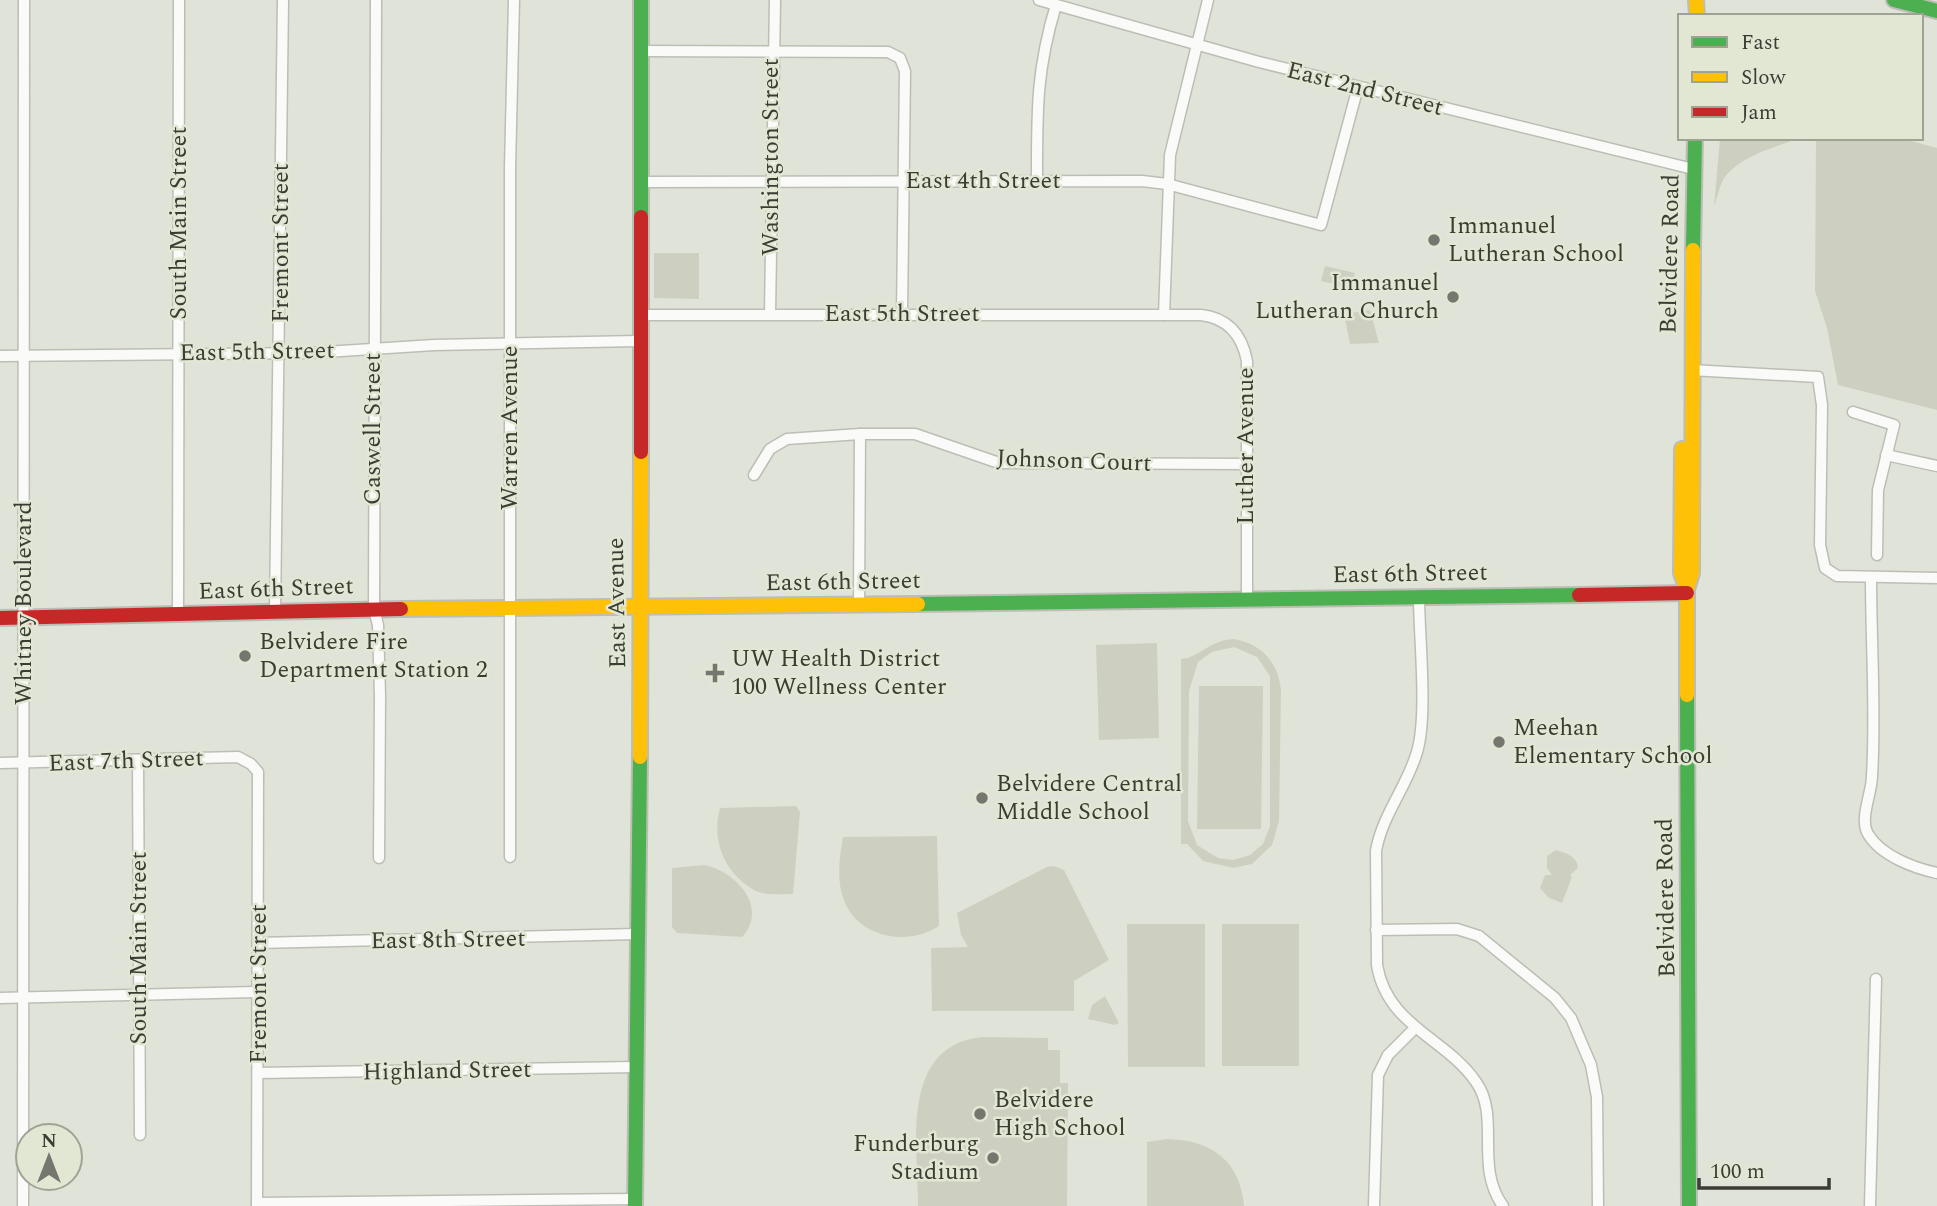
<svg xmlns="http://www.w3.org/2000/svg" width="1937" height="1206" font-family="Spectral,serif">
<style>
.green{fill:#cdd0c1;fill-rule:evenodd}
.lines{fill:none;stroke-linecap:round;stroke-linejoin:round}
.street-casing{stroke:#bcbeb6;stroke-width:13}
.fast-casing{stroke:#bcbeb6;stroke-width:18}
.slow-casing{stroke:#bcbeb6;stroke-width:18}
.jam-casing{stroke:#bcbeb6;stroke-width:18}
.street{stroke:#fafbf9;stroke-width:10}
.fast{stroke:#4caf50;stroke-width:14}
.slow{stroke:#ffc107;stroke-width:14}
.jam{stroke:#c62828;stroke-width:14}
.poi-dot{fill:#75776e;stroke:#e2e7d4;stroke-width:2.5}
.labels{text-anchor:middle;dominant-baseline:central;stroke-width:5;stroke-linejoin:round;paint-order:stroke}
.street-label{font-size:24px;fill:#3b3d35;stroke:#e2e7d4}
.poi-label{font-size:24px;fill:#3b3d35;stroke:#e2e7d4;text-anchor:start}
</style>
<rect width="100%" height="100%" fill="#e0e3d8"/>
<!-- green -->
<g class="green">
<path d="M1720 138H1794V140C1772 148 1736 158 1723 180 1719 188 1717 199 1714 207Z"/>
<path d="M1816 138H1900L1937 148V410L1838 385 1827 328 1815 291Z"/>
<path d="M654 253H699V299L654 298Z"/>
<path d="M1325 266 1355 273 1351 288 1321 281Z"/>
<path d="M1370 310 1379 343 1350 344 1344 314Z"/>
<path d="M1234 639C1262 644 1279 663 1281 691L1279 821 1272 845 1252 864 1233 868 1203 861 1187 844H1181V659C1200 658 1208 640 1234 639ZM1234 647 1257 657 1270 676V826L1263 844 1250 855 1233 860 1218 858 1197 845 1188 821 1189 691 1198 662 1212 652Z"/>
<path d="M1157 643 1159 738 1099 740 1096 645Z"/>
<path d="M1199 686H1263L1261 829H1197Z"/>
<path d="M796 806 800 812 793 894C780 894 765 896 754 890 724 873 711 840 720 808Z"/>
<path d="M937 836 939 926C909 946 861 939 845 903 836 882 839 859 843 837Z"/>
<path d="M1556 850C1566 853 1577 856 1578 868L1570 875 1572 877 1562 903 1549 898 1540 888 1545 875H1552L1547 868V856Z"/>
<path d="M705 865C736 872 769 907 742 937L677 933 672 927V868Z"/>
<path d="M1054 866 1064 870 1109 960 1074 981V1011H932L931 948 968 947 961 935 957 913 1047 867Z"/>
<path d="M1127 924H1205V1067H1128Z"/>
<rect x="1222" y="924" width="77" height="142"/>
<path d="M1105 996 1119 1023 1115 1025 1088 1019 1092 1005Z"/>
<path d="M982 1037 1048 1038V1050H1060V1083H1068L1067 1206H918C918 1146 899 1046 982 1037Z"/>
<path d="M1167 1139C1211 1140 1240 1160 1244 1206H1147V1142Z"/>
</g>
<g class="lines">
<defs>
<g id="street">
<path d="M376 0 374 609 378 625 380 696 379 858"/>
<path d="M1039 0 1259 62 1693 169"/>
<path d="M641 51 888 52 900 58 905 71 902 314"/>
<path d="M1037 181C1037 112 1036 71 1056 5"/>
<path d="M640 182 1142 181 1167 184 1321 225 1358 87"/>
<path d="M770 314 775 0"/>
<path d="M639 315H1201C1228 318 1242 335 1247 361V598"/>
<path d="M1164 315 1170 155 1208 0"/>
<path d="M0 356 310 353 434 345 639 341"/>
<path d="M1691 370 1818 377 1822 405 1820 545 1825 568 1837 576 1937 578"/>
<path d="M1853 412 1894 425 1878 490 1877 555"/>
<path d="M1886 455 1937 466"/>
<path d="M754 475 770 449 787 439 860 434H915L999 463 1247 464"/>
<path d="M1871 578C1871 644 1876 711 1872 776 1872 793 1859 819 1868 834 1881 856 1914 868 1937 873"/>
<path d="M1419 596C1419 638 1428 715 1417 752 1407 787 1382 815 1376 851L1377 965C1387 1026 1446 1038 1476 1082 1501 1117 1474 1166 1503 1206"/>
<path d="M859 604 860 434"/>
<path d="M275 612 283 0"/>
<path d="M178 614 179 0"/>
<path d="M138 762 140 1135"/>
<path d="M0 763 238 757 251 764 258 772 257 1206"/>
<path d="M510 857V168L514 0"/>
<path d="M1376 930 1457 929 1479 936 1555 998 1571 1018 1591 1065 1597 1097 1598 1206"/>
<path d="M258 943 637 934"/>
<path d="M0 998 259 992"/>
<path d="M258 1073 636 1067"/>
<path d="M257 1203 634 1199"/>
<path d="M23 1206 24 0"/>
<path d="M1374 1206 1378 1075 1388 1055 1415 1028"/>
<path d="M1870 1206 1876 979"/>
</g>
<g id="fast">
<path d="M641 0V217"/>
<path d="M1894 0 1937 11"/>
<path d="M1693 250 1695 138"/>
<path d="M918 604 1579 595"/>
<path d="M1687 695 1689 1206"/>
<path d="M635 1206 640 757"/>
</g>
<g id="slow">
<path d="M1696 0 1697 16"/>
<path d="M1682 449 1681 573 1687 589"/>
<path d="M401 609 918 604"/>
<path d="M1687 695V589L1692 573 1693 250"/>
<path d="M640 757 641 452"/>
</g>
<g id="jam">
<path d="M641 217V452"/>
<path d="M1579 595 1687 593"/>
<path d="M0 618 401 609"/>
</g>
</defs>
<!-- street casing -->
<use href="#street" class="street-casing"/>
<!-- fast casing -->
<use href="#fast" class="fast-casing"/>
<!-- slow casing -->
<use href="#slow" class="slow-casing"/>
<!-- jam casing -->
<use href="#jam" class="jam-casing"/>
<!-- street -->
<use href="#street" class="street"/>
<!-- fast -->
<use href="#fast" class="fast"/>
<!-- slow -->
<use href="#slow" class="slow"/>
<!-- jam -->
<use href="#jam" class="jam"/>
</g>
<!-- markers -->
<g class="poi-dot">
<circle cx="1434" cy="240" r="7"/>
<circle cx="1453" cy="297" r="7"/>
<circle cx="245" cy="656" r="7"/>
<path d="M711.5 662.5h7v7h7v7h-7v7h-7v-7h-7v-7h7z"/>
<circle cx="1499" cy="742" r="7"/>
<circle cx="982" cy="798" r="7"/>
<circle cx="980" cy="1114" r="7"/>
<circle cx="993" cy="1158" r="7"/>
</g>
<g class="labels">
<!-- street labels -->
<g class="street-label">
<text transform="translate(1365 89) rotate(14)">East 2nd Street</text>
<text transform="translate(771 157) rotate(-90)">Washington Street</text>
<text x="983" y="181">East 4th Street</text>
<text transform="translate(179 223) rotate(-90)">South Main Street</text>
<text transform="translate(281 243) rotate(-90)">Fremont Street</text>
<text transform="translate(1670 254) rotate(-89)">Belvidere Road</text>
<text x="902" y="314">East 5th Street</text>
<text transform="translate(257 352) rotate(-1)">East 5th Street</text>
<text transform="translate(510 428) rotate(-90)">Warren Avenue</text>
<text transform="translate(373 429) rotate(-90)">Caswell Street</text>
<text transform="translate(1246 446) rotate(-90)">Luther Avenue</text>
<text transform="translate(1074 461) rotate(2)">Johnson Court</text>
<text transform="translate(1410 574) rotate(-1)">East 6th Street</text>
<text transform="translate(843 582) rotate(-1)">East 6th Street</text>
<text transform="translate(276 589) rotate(-2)">East 6th Street</text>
<text transform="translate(24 603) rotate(-90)">Whitney Boulevard</text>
<text transform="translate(617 603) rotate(-91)">East Avenue</text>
<text transform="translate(126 761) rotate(-2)">East 7th Street</text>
<text transform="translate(1666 898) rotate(-91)">Belvidere Road</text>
<text transform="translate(448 940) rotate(-1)">East 8th Street</text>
<text transform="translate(139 948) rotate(-90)">South Main Street</text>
<text transform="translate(259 984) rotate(-90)">Fremont Street</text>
<text transform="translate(447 1071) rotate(-1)">Highland Street</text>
</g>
<!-- poi labels -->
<g class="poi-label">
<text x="1448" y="226">Immanuel<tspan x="1448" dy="28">Lutheran School</tspan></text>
<text x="1439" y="283" text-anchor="end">Immanuel<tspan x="1439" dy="28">Lutheran Church</tspan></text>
<text x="259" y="642">Belvidere Fire<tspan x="259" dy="28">Department Station 2</tspan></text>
<text x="731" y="659">UW Health District<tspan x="731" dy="28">100 Wellness Center</tspan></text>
<text x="1513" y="728">Meehan<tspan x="1513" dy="28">Elementary School</tspan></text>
<text x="996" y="784">Belvidere Central<tspan x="996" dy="28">Middle School</tspan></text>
<text x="994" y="1100">Belvidere<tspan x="994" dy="28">High School</tspan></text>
<text x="979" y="1144" text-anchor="end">Funderburg<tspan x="979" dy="28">Stadium</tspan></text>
</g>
</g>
<!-- legend -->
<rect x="1678" y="14" width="245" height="126" fill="#e2e7d4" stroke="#9fa394" stroke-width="2"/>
<rect x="1692" y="37" width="35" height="10" fill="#4caf50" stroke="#9fa394" stroke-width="2"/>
<text x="1741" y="49" font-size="21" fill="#3b3d35">Fast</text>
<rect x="1692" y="72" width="35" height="10" fill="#ffc107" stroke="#9fa394" stroke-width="2"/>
<text x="1741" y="84" font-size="21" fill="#3b3d35">Slow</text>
<rect x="1692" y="107" width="35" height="10" fill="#c62828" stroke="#9fa394" stroke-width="2"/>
<text x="1741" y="119" font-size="21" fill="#3b3d35">Jam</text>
<!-- north arrow -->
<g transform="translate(49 1157)"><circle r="33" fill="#e2e7d4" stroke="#9fa394" stroke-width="2"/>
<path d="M0-5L12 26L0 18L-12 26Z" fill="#75776e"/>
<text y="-10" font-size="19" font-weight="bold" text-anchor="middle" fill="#3b3d35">N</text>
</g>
<!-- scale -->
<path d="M1699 1178v10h130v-10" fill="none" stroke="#3b3d35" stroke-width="3.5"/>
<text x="1710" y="1178" font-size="21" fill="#3b3d35" stroke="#e2e7d4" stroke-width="5" paint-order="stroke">100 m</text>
</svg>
